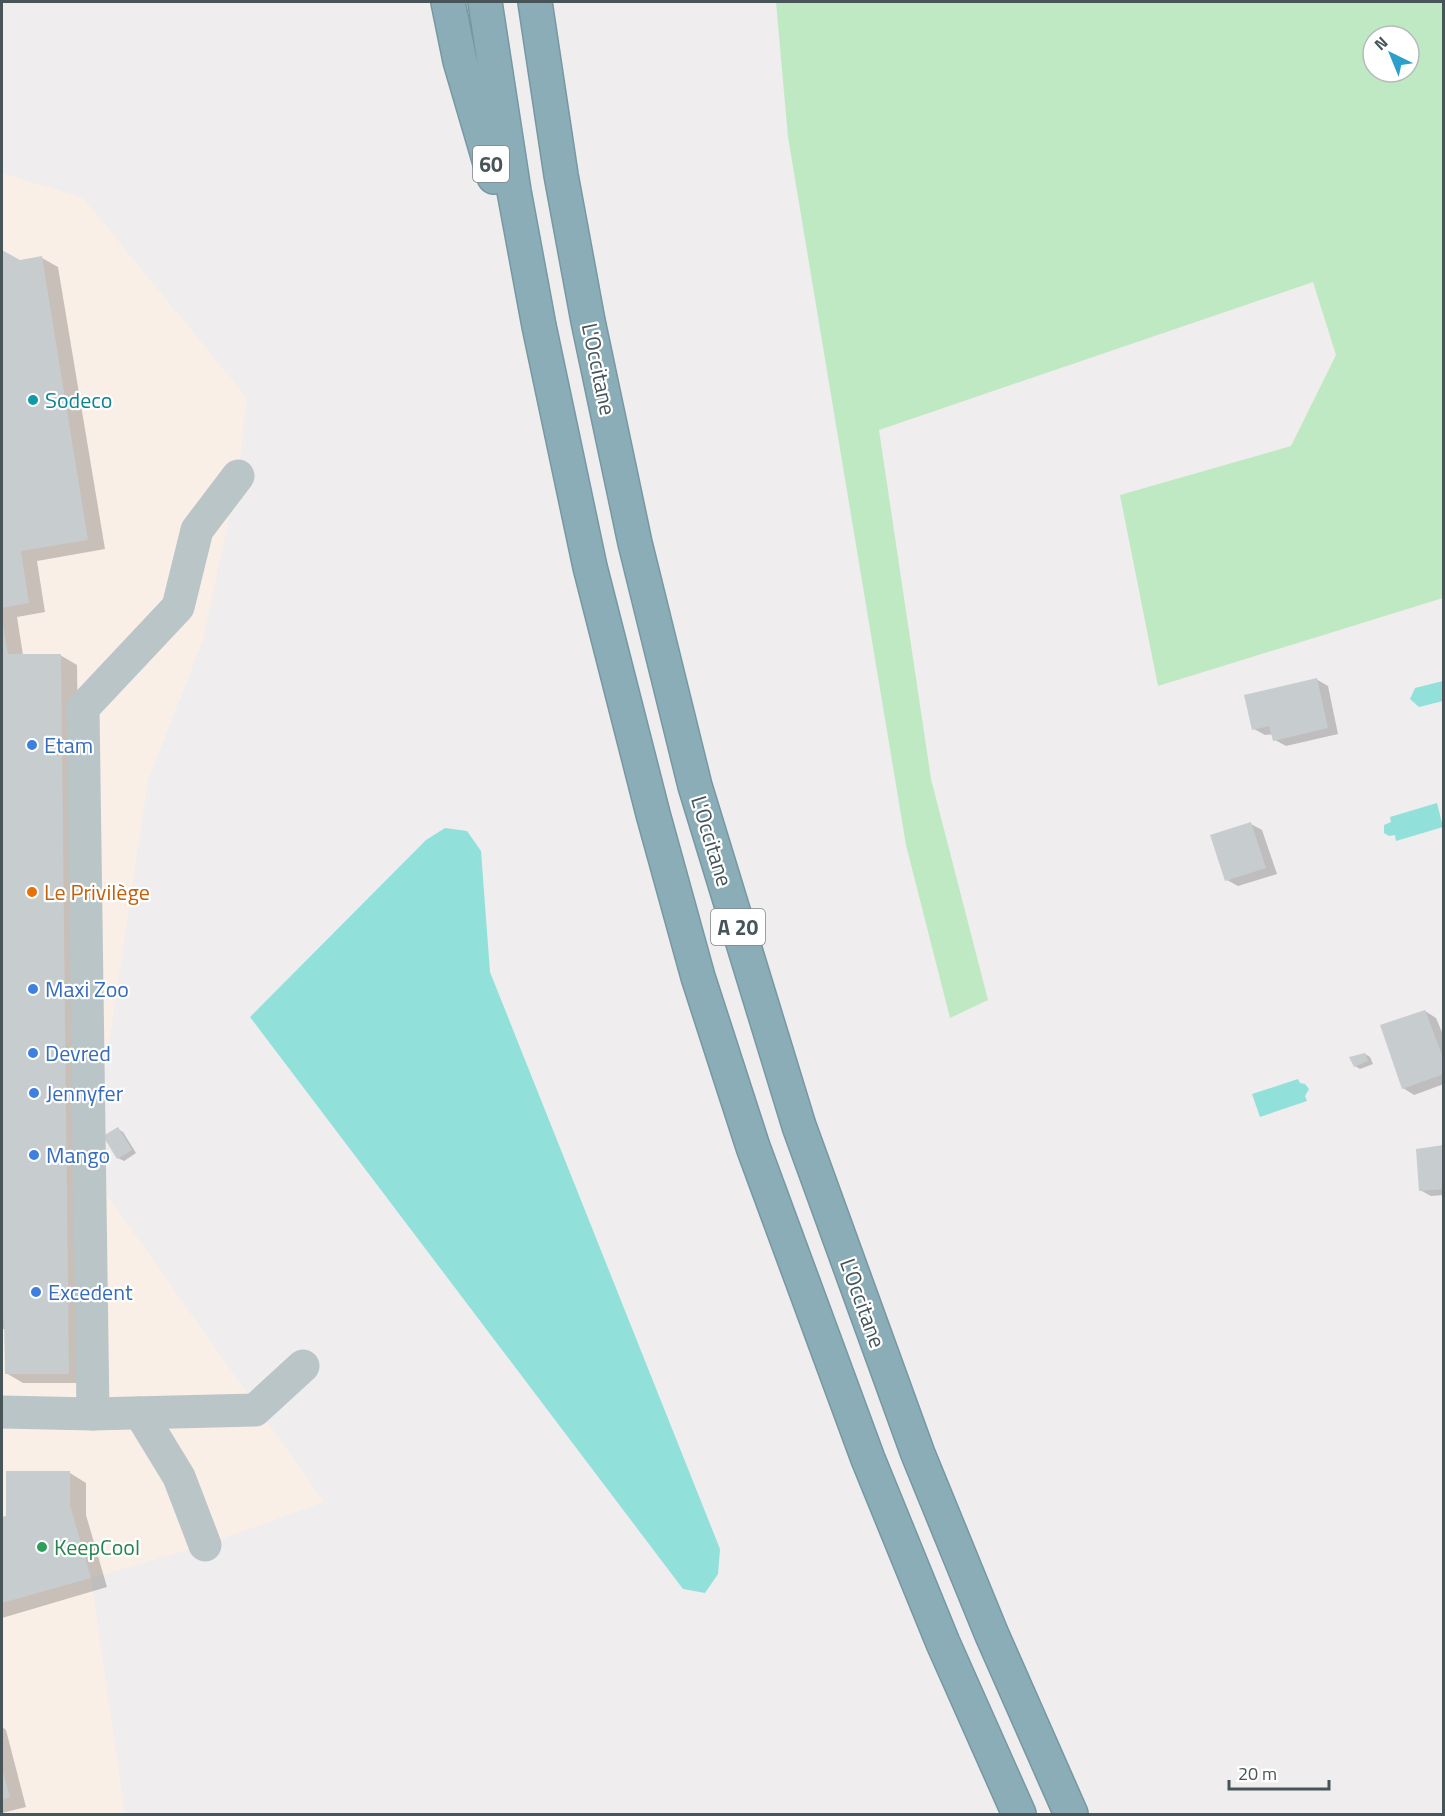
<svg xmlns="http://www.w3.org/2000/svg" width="1445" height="1816" font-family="'Titillium Web',sans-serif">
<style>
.commercial{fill:#f9efe7}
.green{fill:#bfe9c3;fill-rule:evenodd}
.water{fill:#91e1da}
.shadow{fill:#0003}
.building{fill:#c7ccce}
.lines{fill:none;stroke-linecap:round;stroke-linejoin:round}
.highway-casing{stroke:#7598a2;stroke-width:36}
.minor{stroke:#bac5c8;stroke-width:33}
.highway{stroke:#8aadb7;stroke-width:33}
.culture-dot{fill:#0f9aa8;stroke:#fff;stroke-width:2}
.shop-dot{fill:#3f7fe0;stroke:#fff;stroke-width:2}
.food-dot{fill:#e8710a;stroke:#fff;stroke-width:2}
.leisure-dot{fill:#2e9e5b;stroke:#fff;stroke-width:2}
.labels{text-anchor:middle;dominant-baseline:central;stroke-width:4.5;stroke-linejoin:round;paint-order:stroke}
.shield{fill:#fff;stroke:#7e888a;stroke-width:1.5}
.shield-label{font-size:21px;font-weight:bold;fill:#475558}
.street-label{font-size:22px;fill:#475558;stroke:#fff}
.culture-label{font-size:22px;fill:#0d838f;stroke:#fff;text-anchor:start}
.shop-label{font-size:22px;fill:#366cbe;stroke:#fff;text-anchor:start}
.food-label{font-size:22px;fill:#c56008;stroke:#fff;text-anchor:start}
.leisure-label{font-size:22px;fill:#27864d;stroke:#fff;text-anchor:start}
</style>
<rect width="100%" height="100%" fill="#efedee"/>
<!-- commercial -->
<path class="commercial" d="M2 173 83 198 247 398 238 476 203 640 148 780 90 1171 324 1502 205 1545 91 1578 125 1814H2Z"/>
<!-- green -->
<path class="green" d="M776 2H1443V598L1158 686 1120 495 1291 446 1336 355 1313 282 879 430 931 779 988 1000 950 1018 906 845 788 137ZM1373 36H1409V72H1373Z"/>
<!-- water -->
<g class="water">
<path d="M1443 681V701L1419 707 1410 699 1415 688Z"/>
<path d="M1437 803 1443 827 1396 841 1395 835 1389 836 1384 833V825L1391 822 1390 817Z"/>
<path d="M445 828 467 831 481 851 490 972 720 1549 718 1574 705 1593 683 1589 250 1017 426 840Z"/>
<path d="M1298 1079 1300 1083 1305 1084 1309 1089 1305 1096 1307 1101 1260 1117 1252 1094Z"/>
</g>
<!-- shadow -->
<g class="shadow">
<path d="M2 252 20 262 42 258 58 267 105 549 37 561 45 612 17 617 23 655H60L77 665 86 1383H23L6 1373V1329H2Z"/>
<path d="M1316 679 1328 686 1338 734 1286 746 1275 740 1273 734 1265 735 1254 729Z"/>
<path d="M1251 824 1262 830 1277 874 1238 886 1227 880Z"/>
<path d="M1425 1011 1436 1018 1444 1037V1084L1414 1095 1403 1088Z"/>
<path d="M1365 1054 1370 1057 1373 1064 1360 1069 1355 1066Z"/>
<path d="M118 1129 123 1132 136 1153 124 1161 118 1158Z"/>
<path d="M1444 1147V1195L1431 1196 1420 1190Z"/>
<path d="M70 1473 86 1483V1515L107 1587 2 1618V1519L7 1517Z"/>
<path d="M2 1727 6 1730 26 1807 2 1813Z"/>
</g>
<!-- building -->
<g class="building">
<path d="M2 250 20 260 42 256 88 540 21 551 29 603 2 608Z"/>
<path d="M2 619 8 654H61L69 1374H5L4 1319H2Z"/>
<path d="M1317 678 1328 728 1273 741 1269 726 1252 730 1244 695Z"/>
<path d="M1251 822 1266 868 1225 881 1210 835Z"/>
<path d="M1425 1010 1444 1060V1074L1402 1089 1380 1025Z"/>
<path d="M1365 1053 1368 1061 1354 1067 1349 1057Z"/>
<path d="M118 1127 132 1150 117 1159 103 1136Z"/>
<path d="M1444 1145V1189L1419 1191 1416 1149Z"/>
<path d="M6 1471H70V1505L91 1578 2 1603V1517L6 1516Z"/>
<path d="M2 1768 10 1797 2 1800Z"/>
</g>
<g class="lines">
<defs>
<g id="highway">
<path d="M448 2 460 61 494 177"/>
<path d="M485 2 514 191 539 326 590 567 653 814 698 977 753 1147 868 1459 943 1643 1019 1814"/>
<path d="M535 2 561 175 588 321 635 543 695 786 799 1126 918 1454 992 1635 1071 1814"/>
</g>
</defs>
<!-- highway casing -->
<use href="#highway" class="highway-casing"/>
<!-- minor -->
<g class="minor">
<path d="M2 1412 93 1414 255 1410 303 1366"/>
<path d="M140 1413 179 1477 205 1545"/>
<path d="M93 1414 83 708 178 607 197 530 238 476"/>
</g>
<!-- highway -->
<use href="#highway" class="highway"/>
</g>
<!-- markers -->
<circle class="culture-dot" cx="33" cy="400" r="6"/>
<g class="shop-dot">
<circle cx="32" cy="745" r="6"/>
<circle cx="33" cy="989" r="6"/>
<circle cx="33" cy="1053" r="6"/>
<circle cx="34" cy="1093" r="6"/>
<circle cx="34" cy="1155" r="6"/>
<circle cx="36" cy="1292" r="6"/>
</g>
<circle class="food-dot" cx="32" cy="892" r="6"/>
<circle class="leisure-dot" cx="42" cy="1547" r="6"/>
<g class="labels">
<!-- shield labels -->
<g class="shield">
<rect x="473" y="146" width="36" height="36" rx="4.5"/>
<rect x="711" y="909" width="54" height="36" rx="4.5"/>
</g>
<g class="shield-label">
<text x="491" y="164">60</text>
<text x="738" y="927">A 20</text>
</g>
<!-- street labels -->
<g class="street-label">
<text transform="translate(599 369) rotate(78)">L'Occitane</text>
<text transform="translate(712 841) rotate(73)">L'Occitane</text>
<text transform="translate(863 1303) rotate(70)">L'Occitane</text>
</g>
<!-- culture labels -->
<g class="culture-label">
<text x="45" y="400">Sodeco</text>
</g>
<!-- shop labels -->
<g class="shop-label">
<text x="44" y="745">Etam</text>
<text x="45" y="989">Maxi Zoo</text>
<text x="45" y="1053">Devred</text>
<text x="46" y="1093">Jennyfer</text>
<text x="46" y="1155">Mango</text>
<text x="48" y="1292">Excedent</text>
</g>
<!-- food labels -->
<g class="food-label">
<text x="44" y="892">Le Privilège</text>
</g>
<!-- leisure labels -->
<g class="leisure-label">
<text x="54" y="1547">KeepCool</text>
</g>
</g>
<!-- border -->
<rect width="1445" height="1816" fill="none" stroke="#475558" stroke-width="6"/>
<!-- north arrow -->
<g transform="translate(1391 54) rotate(317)"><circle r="28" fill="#ffffff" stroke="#b5bbbc" stroke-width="1.5"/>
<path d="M0-4.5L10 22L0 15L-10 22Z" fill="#2ca0ca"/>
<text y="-9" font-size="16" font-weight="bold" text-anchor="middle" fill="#475558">N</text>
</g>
<!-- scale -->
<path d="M1229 1780v9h100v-9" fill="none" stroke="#475558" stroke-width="3"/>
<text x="1238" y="1780" font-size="18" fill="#475558" stroke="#ffffff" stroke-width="4.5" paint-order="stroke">20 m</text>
</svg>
